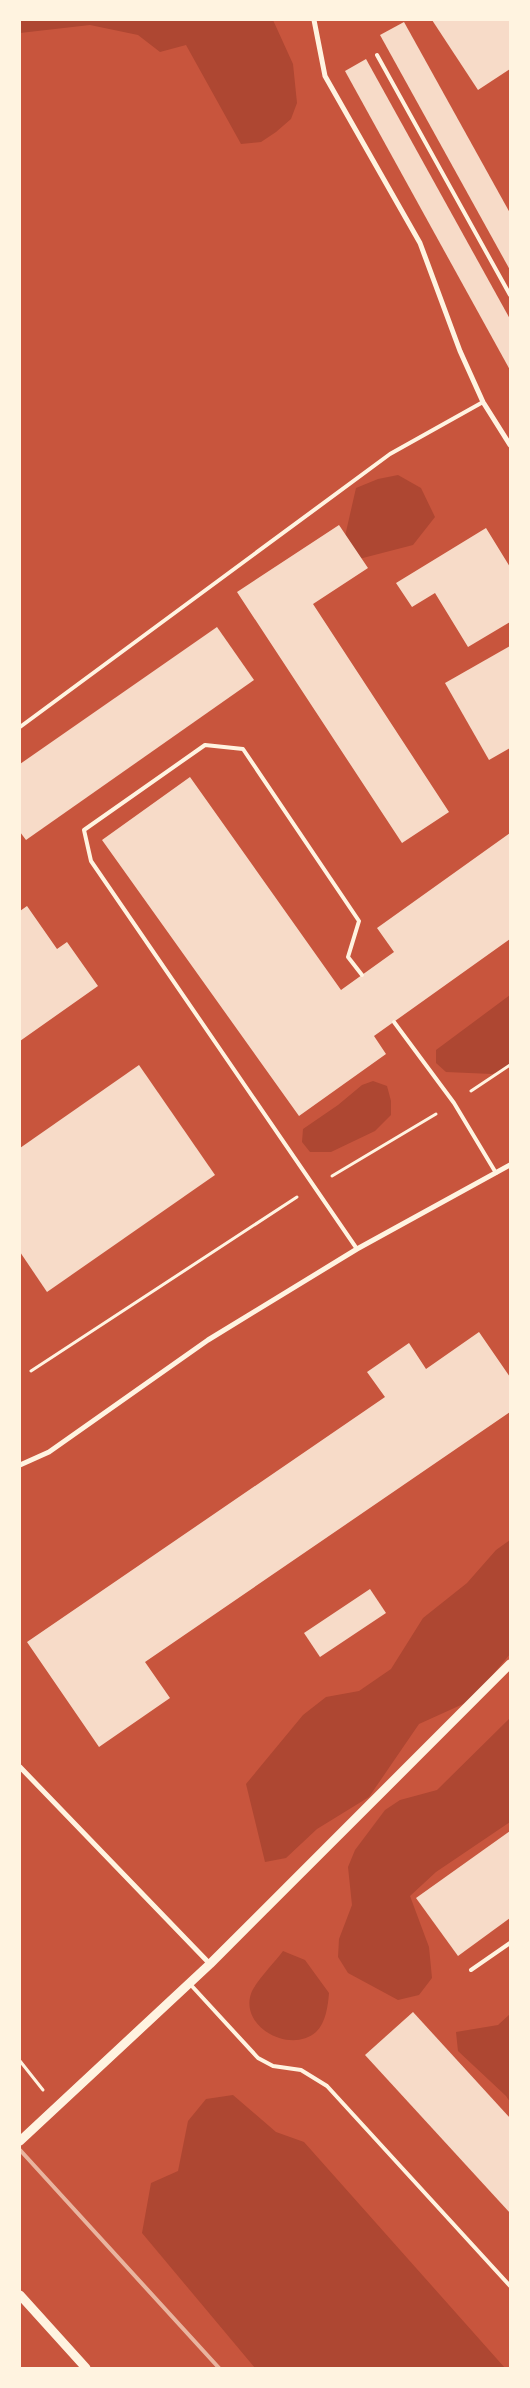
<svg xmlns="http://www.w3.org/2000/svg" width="530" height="2388" font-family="'Roboto Condensed',sans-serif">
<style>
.green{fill:#ae4732}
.building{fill:#f7dbc8}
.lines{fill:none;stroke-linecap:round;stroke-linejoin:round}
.path{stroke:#fff3e0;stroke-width:3}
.service{stroke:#fff3e0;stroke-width:4}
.minor{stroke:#fff3e0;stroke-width:5}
.tertiary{stroke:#fff3e0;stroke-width:9}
.rail{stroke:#e9b49f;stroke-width:4}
</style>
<rect width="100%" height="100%" fill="#c8553d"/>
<!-- green -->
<g class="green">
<path d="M20 20H273L293 64 297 103 291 119 276 132 261 142 241 144 186 45 160 52 138 35 90 25 20 33Z"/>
<path d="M398 475 421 488 435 517 413 545 359 559 343 545 356 488 378 479Z"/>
<path d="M510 995V1066L505 1070 492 1074 446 1072 436 1063V1050Z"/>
<path d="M373 1081 387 1086 391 1101V1115L375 1131 331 1152H310L302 1142 303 1129 338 1105 362 1085Z"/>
<path d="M510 1540V1654L472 1700 419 1724 369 1797 317 1829 286 1858 265 1862 246 1784 303 1715 326 1697 359 1691 391 1669 423 1618 467 1583 496 1550Z"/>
<path d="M510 1718V1822L436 1872 410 1896 429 1947 432 1978 419 1995 398 2000 348 1973 338 1957 339 1939 352 1905 348 1867 355 1850 385 1810 400 1800 437 1790Z"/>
<path d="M283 1951 305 1960 329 1993C328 2005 326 2023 316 2032 290 2055 237 2026 252 1991 258 1979 275 1962 283 1951Z"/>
<path d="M510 2014V2102L506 2096 458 2051 456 2032 498 2025Z"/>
<path d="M233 2095 276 2132 304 2142 505 2368H255L142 2233 151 2183 178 2171 188 2121 206 2099Z"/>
</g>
<!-- building -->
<g class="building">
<path d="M432 20H510V69L478 90Z"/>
<path d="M404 22 510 213V270L380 35Z"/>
<path d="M366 59 510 319V370L345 71Z"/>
<path d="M339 525 368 568 313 604 449 812 402 843 237 592Z"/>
<path d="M486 528 510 567V622L468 647 435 593 412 607 396 583Z"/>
<path d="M217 627 254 680 26 840 20 832V764Z"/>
<path d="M510 646V748L489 760 445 683Z"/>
<path d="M190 777 341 990 394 952 377 928 510 833V939L374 1036 386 1054 299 1116 102 840Z"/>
<path d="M27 906 57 949 67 942 98 986 20 1041V911Z"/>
<path d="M139 1065 215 1175 47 1292 20 1252V1148Z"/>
<path d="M479 1332 510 1377V1412L145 1662 170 1698 99 1747 27 1642 385 1397 367 1372 409 1343 426 1369Z"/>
<path d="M370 1589 386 1613 320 1657 304 1633Z"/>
<path d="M510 1831V1918L458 1956 416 1898Z"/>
<path d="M413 2012 510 2118V2213L365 2055Z"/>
</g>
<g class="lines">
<!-- path -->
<g class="path">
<path d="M471 1091 510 1065"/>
<path d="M332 1176 436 1114"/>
<path d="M31 1371 297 1197"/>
<path d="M20 2061 43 2090"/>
</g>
<!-- service -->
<g class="service">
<path d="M377 55 510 295"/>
<path d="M20 727 390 454 483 402"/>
<path d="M394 1022 454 1103 496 1173"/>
<path d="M357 1249 91 861 84 830 205 745 243 749 359 921 348 957 362 975"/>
<path d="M471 1970 510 1943"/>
<path d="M190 1984 258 2058 273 2066 301 2070 327 2086 510 2286"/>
</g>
<!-- minor -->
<g class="minor">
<path d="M314 20 325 76 420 243 460 351 483 402 510 445"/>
<path d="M20 1465 49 1452 208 1340 357 1249 510 1165"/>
<path d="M20 1767 210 1964"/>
</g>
<!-- tertiary -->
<g class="tertiary">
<path d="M20 2141 210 1964 510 1664"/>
<path d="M20 2295 86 2368"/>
</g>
<!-- rail -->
<path class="rail" d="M20 2150 219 2368"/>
</g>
<!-- border -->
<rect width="530" height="2388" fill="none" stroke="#fff3e0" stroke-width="42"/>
</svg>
